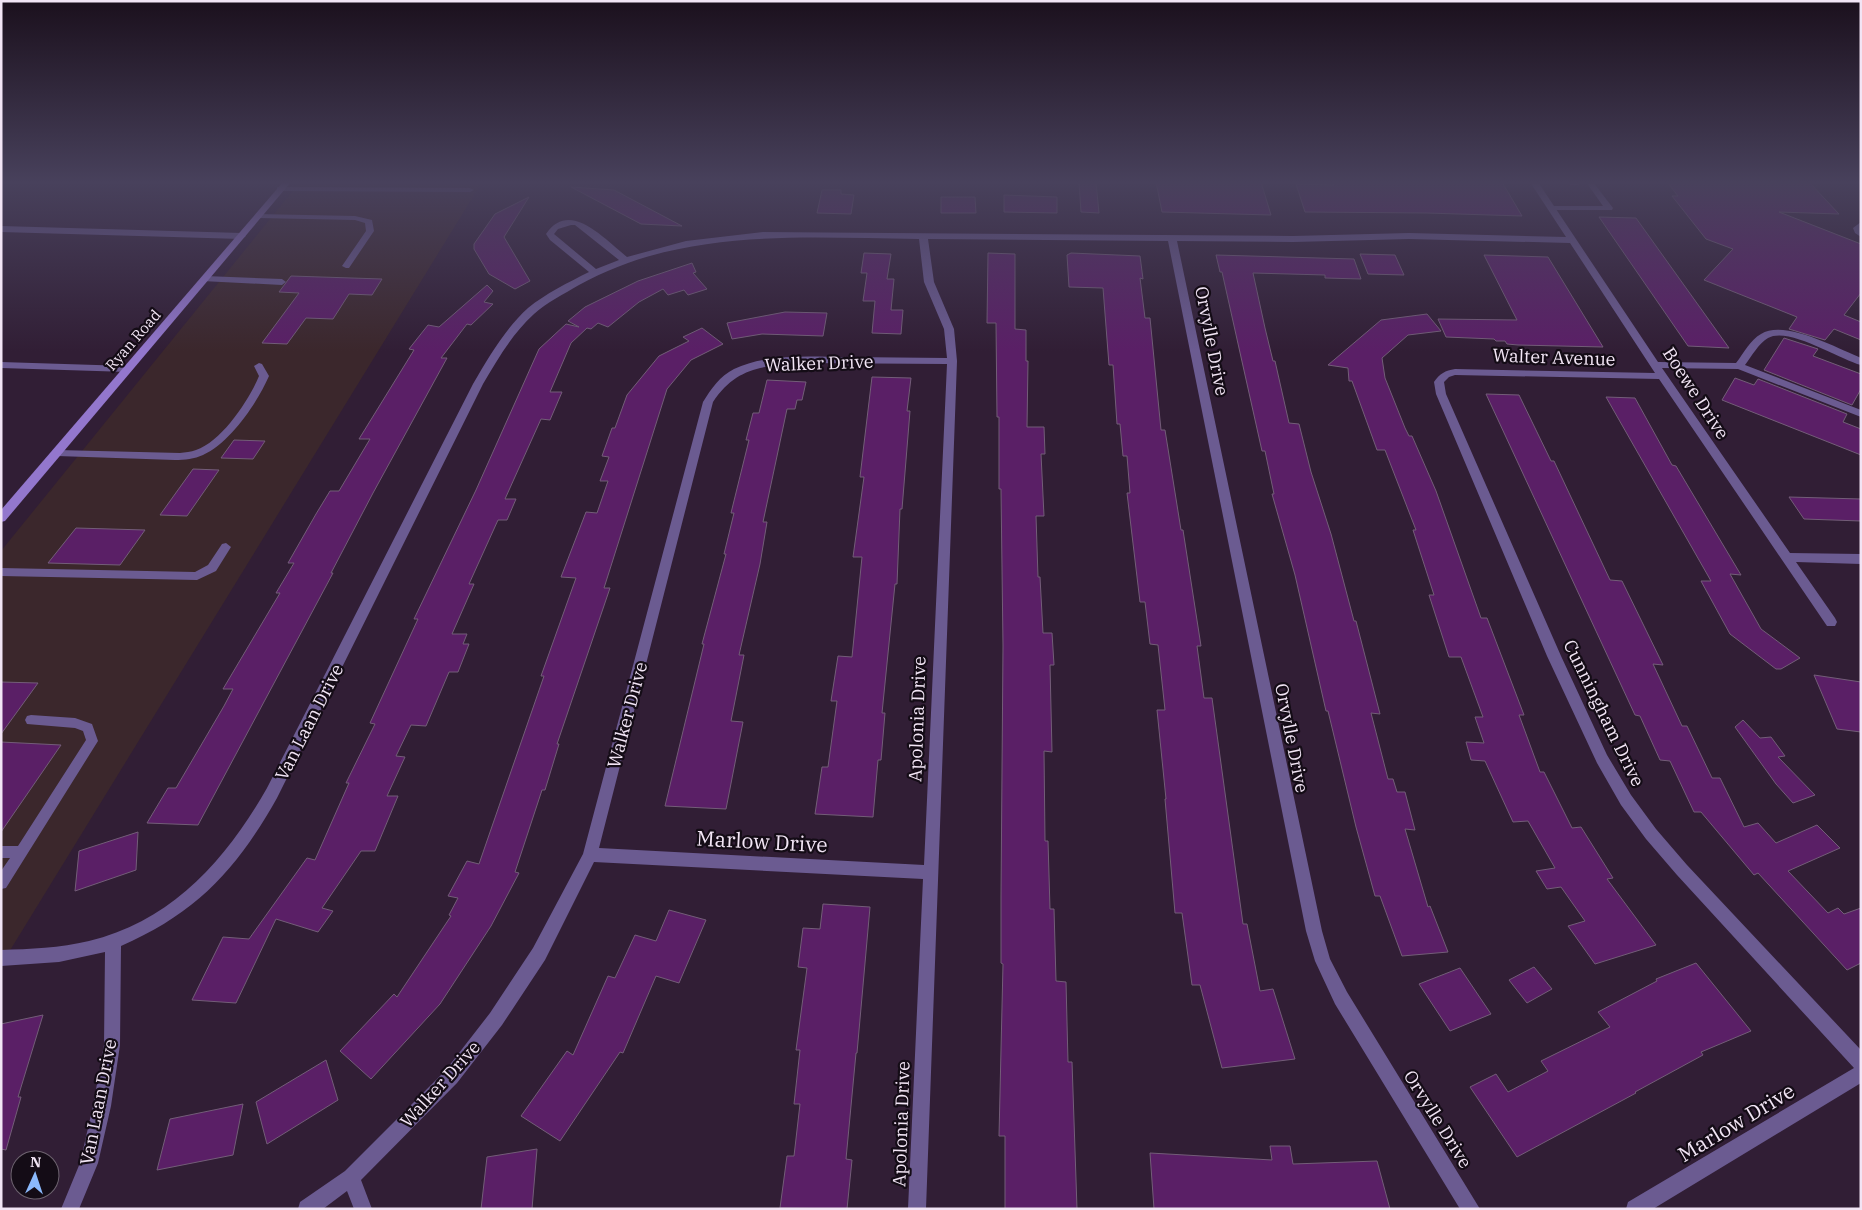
<svg xmlns="http://www.w3.org/2000/svg" width="1862" height="1210" font-family="'IBM Plex Serif',serif">
<style>
.commercial{fill:#3b272c}
.building{fill:#5a1f66;stroke:#735d78}
.lines{fill:none;stroke-linecap:round;stroke-linejoin:round}
.lane{fill:#6b5b91;fill-rule:evenodd}
.street{fill:#6b5b91;fill-rule:evenodd}
.secondary{fill:#9377cd;fill-rule:evenodd}
.labels{text-anchor:middle;dominant-baseline:central;stroke-width:4.5;stroke-linejoin:round;paint-order:stroke}
.far-street-label{font-size:15px;fill:#f2e5f5;stroke:#140c16}
.street-label{font-size:18px;fill:#f2e5f5;stroke:#140c16}
.near-street-label{font-size:21px;fill:#f2e5f5;stroke:#140c16}
</style>
<rect width="100%" height="100%" fill="#311e35"/>
<!-- commercial -->
<path class="commercial" d="M300 182H482L1 965V551Z"/>
<!-- building -->
<g class="building">
<path d="M1079 182H1096L1099 213 1081 212Z"/>
<path d="M1156 182H1261L1271 215 1162 212Z"/>
<path d="M1333 182H1502L1522 216 1427 213 1305 212 1296 184 1334 185Z"/>
<path d="M1667 182H1809L1839 214 1779 212 1861 244V293L1844 315 1861 322V340L1834 329 1825 340 1789 329 1797 317 1704 280 1733 249 1706 239 1672 196H1678Z"/>
<path d="M571 187 614 190 682 226 641 224Z"/>
<path d="M822 190H841V194L854 195 851 214 817 213Z"/>
<path d="M1004 195 1057 197V213L1004 212Z"/>
<path d="M529 197 504 237 530 281 515 289 489 274 474 249V244L495 214Z"/>
<path d="M941 197H975L976 213H941Z"/>
<path d="M1599 217 1636 218 1729 348 1688 346Z"/>
<path d="M864 253 891 254 887 279H894L891 310H903L901 334 872 333 875 301H863L867 273H861Z"/>
<path d="M988 253 1015 254V329L1026 330V361H1028L1027 427H1044L1045 454H1041L1044 516H1036L1038 577H1040L1043 633H1052L1054 665H1050L1052 752 1044 751 1045 841H1048L1050 909H1054L1056 981 1066 982 1068 1062H1072L1077 1209H1005V1136H999L1003 964 1001 963V897L1003 646 1001 489H999V417H997L996 323H987Z"/>
<path d="M1071 253 1140 256 1143 279 1140 278 1145 318H1150L1161 430H1165L1181 530H1183L1201 646H1197L1204 698H1212L1243 924H1247L1260 991 1273 989 1295 1059 1222 1068 1200 985H1192L1182 913H1175L1165 799H1166L1157 710H1165L1158 645 1150 644 1145 602H1140L1127 493H1130L1127 456H1123L1120 424H1117L1113 365H1109L1103 288 1069 287 1067 255Z"/>
<path d="M1360 254 1395 255 1404 275 1368 274Z"/>
<path d="M1216 255 1354 259 1361 279 1325 278V275L1253 273 1265 328 1273 361H1275L1289 423 1299 424 1311 472 1331 534 1354 621H1356L1380 714 1371 713 1388 779H1393L1397 792H1405L1415 830 1405 829 1428 907 1430 906 1448 952 1402 956 1380 896H1375L1356 827 1328 711H1326L1295 575 1272 494H1274L1265 451H1262L1222 272H1220Z"/>
<path d="M1484 255 1548 257 1603 347 1518 345 1507 344 1505 341H1496L1494 339 1446 337 1438 319 1517 320Z"/>
<path d="M692 263 696 272 693 273 707 289 688 295 684 290 668 295 663 289 639 302 608 327 598 323 591 329 587 328 571 343 550 392H562L550 420 541 419 505 499H516L507 520H498L469 584H474L452 634H467L463 644H469L458 672H449L426 726 411 725 396 756 405 757 387 796H398L375 851H361L322 908 333 911 318 932 276 919 236 1003 192 1000 223 937 249 939 307 858 315 860 349 783H346L375 724 370 723 418 619H414L476 490 539 349 566 324 579 327 568 321 585 307 638 281Z"/>
<path d="M291 276 382 279 372 295 349 294 333 319 306 318 287 344 262 343 299 293 279 292Z"/>
<path d="M487 285 493 291 484 302 493 304 471 325 467 324 441 358H447L373 493 331 573H333L198 825 147 823 168 788H176L224 706 233 689H223L280 593H276L294 563H288L316 514 330 491H339L370 439H359L414 350 409 349 428 325 439 327Z"/>
<path d="M785 312 827 313 823 336 762 334 732 339 727 323Z"/>
<path d="M1427 314 1441 331 1408 335 1382 358 1385 378 1405 428 1409 436H1412L1436 491 1481 618H1487L1524 715H1519L1540 772H1544L1572 828 1581 827 1613 878 1607 879 1656 945 1595 964 1568 926 1585 921 1561 887 1547 889 1536 871 1555 868 1528 821 1513 822 1485 761 1471 760 1466 742 1484 743 1475 717H1483L1461 657H1449L1429 595H1434L1413 530H1416L1385 450H1377L1352 381H1349L1348 368 1328 365 1381 320Z"/>
<path d="M702 328 723 344 691 360 667 389 604 588H610L557 744H559L545 790H542L515 872 519 873 491 926 440 1004 371 1079 340 1051 394 994 397 997 451 916 449 915 458 898 448 896 467 861 479 864 544 676H541L576 578 561 577 586 512 597 513 608 481H600L609 457 602 456 612 428H615L627 395 659 356 689 341 683 337Z"/>
<path d="M1784 338 1818 349 1813 356 1861 374V389L1852 405 1764 370Z"/>
<path d="M872 377 911 378 907 411H910L902 509H900L897 584H895L882 713H885L881 760H878L873 817 815 814 822 767H828L837 701H831L838 656 852 657 862 557H853L864 477H860Z"/>
<path d="M1735 378 1754 385 1758 379 1847 414 1843 422 1861 429V455L1722 400Z"/>
<path d="M767 380 806 382 802 400H797L795 409H787L763 522H767L760 564 739 655H744L731 721 743 722 726 809 665 806 704 644H702L726 554H724L734 513H731L749 440H746L753 413H759Z"/>
<path d="M1486 394 1519 395 1551 461H1554L1610 580 1622 581 1663 665 1653 664 1682 726H1687L1712 778H1720L1744 827 1758 823 1776 843 1817 825 1840 848 1788 871 1828 913 1838 908 1844 914 1861 908V963L1847 970 1758 873 1754 875 1701 812H1694L1670 761 1660 760 1640 716 1635 715Z"/>
<path d="M1606 397 1635 398 1672 465 1676 466 1741 575 1730 574 1761 629 1800 658 1781 669H1776L1730 634 1701 581H1711Z"/>
<path d="M234 440 265 441 253 459 221 458Z"/>
<path d="M193 469 219 470 187 516 160 515Z"/>
<path d="M1789 497 1861 499V521L1804 519Z"/>
<path d="M76 528 145 530 120 565 48 563Z"/>
<path d="M1814 675 1861 682V732L1837 729Z"/>
<path d="M1 682 38 683 1 734Z"/>
<path d="M1743 720 1760 738 1771 737 1785 756 1778 757 1815 795 1793 803 1776 784 1735 727Z"/>
<path d="M1 742 61 745 1 832Z"/>
<path d="M138 832 136 870 75 891 79 851Z"/>
<path d="M823 904 870 907 857 1053H856L846 1159 852 1160 847 1209 780 1208 787 1156H794L800 1104H794L800 1050H796L807 968 798 967 803 928 820 929Z"/>
<path d="M669 910 706 920 679 983 656 976 623 1053 620 1052 560 1141 521 1116 567 1051 573 1055 608 976 615 978 635 935 656 941Z"/>
<path d="M1696 963 1751 1031 1701 1052 1703 1055 1635 1092 1636 1093 1517 1157 1470 1087 1496 1074 1508 1092 1548 1071 1541 1061 1610 1027 1598 1012 1657 981 1656 979Z"/>
<path d="M1534 967 1552 989 1527 1003 1509 980Z"/>
<path d="M1460 968 1491 1014 1450 1031 1419 984Z"/>
<path d="M43 1015 18 1097H21L6 1150 1 1149V1024Z"/>
<path d="M326 1060 338 1100 267 1144 256 1102Z"/>
<path d="M243 1104 233 1155 157 1170 170 1119Z"/>
<path d="M1270 1146H1290L1293 1164 1377 1161 1390 1209H1154L1150 1153 1272 1160Z"/>
<path d="M537 1149 532 1209H481L487 1157Z"/>
</g>
<g class="lines">
<!-- lane -->
<g class="lane">
<path d="M1586 182H1593L1613 208 1612 210H1549L1548 208 1552 206H1603Z"/>
<path d="M277 187 470 188 474 190 470 192 280 191H277Z"/>
<path d="M256 214 355 216 372 220 374 231 349 268H346L342 266 366 231 365 223 355 220 259 218H256Z"/>
<path d="M205 276 282 279 286 282 282 285 202 281V277Z"/>
<path d="M259 363 262 364 269 376C257 403 231 442 203 455 186 463 164 459 146 459 116 458 87 457 57 456L52 453 57 450 180 453C185 452 191 452 196 450 222 441 249 400 259 376L254 366Z"/>
<path d="M226 543 231 547 216 571 197 580 1 576V568L195 572 208 565 222 544Z"/>
<path d="M31 715 75 718 92 724 98 741 6 888 1 889V871L10 858H1V846H18L86 740 83 731 75 728 27 724 25 720 27 716Z"/>
</g>
<!-- street -->
<g class="street">
<path d="M1530 182H1538L1658 362 1736 363C1744 353 1750 340 1761 334 1785 319 1838 349 1861 358V365C1839 359 1788 326 1768 338 1758 344 1752 356 1745 365L1861 410V417L1738 369 1662 368 1790 553 1861 554V564L1796 562 1835 618 1837 622 1835 626H1827L1659 379 1455 375 1449 377 1444 382 1446 394 1561 656 1607 755 1631 795 1656 829 1687 865 1861 1050V1083L1653 1209H1626L1628 1202 1854 1068 1677 875 1646 839 1621 805 1597 763 1547 656 1436 394 1434 382C1440 373 1445 371 1455 369L1655 373 1570 243 1409 239 1293 242 1177 241 1322 931 1330 959 1347 992 1480 1209H1460L1335 1004 1315 961 1306 931 1168 241 928 239 934 282 954 329 957 361 926 1209H908L923 879 594 862 545 960 502 1025 457 1083 361 1180 372 1209H354L347 1191 323 1209H298L300 1202 345 1171 445 1071 490 1013 533 948 583 854 703 402C711 389 720 376 734 369 768 353 811 357 847 357 880 357 914 358 947 358L944 329 924 282 919 239C803 238 684 227 579 285 564 294 547 302 534 314 512 334 498 359 483 384L277 798C237 869 197 913 121 946L120 1045 111 1106 98 1163 79 1209H61L80 1163 93 1106 104 1045 105 952 59 962 1 966V950C30 949 60 948 89 941 172 921 226 860 267 788L473 384C489 357 505 329 528 308 545 294 569 282 589 272L550 240 546 234C570 199 604 239 627 257L686 241 763 232 1293 236 1409 233 1566 237ZM571 225H575L619 260 596 269 554 234 558 229ZM802 363 947 364 924 865 599 848 713 402C736 367 763 366 802 363Z"/>
<path d="M1567 182H1583C1580 186 1570 186 1567 182Z"/>
<path d="M1861 222V237L1855 233 1853 228Z"/>
<path d="M1 226 242 233 246 236 242 239 1 232Z"/>
<path d="M1 362 128 366 133 369 128 372 1 368Z"/>
</g>
<!-- secondary -->
<path class="secondary" d="M283 182H291L5 521 1 522V510Z"/>
</g>
<!-- sky -->
<linearGradient id="sky" x2="0" y2="1"><stop stop-color="#1b101d"/><stop offset="0.52" stop-color="#48415c"/><stop offset="1" stop-color="#48415c" stop-opacity="0"/></linearGradient>
<rect width="1862" height="351" fill="url(#sky)"/>
<g class="labels">
<!-- far-street labels -->
<g class="far-street-label">
<text transform="translate(133 340) rotate(-49)">Ryan Road</text>
</g>
<!-- street labels -->
<g class="street-label">
<text transform="translate(1212 341) rotate(79)">Orvylle Drive</text>
<text transform="translate(1554 357) rotate(2)">Walter Avenue</text>
<text transform="translate(819 363) rotate(-2)">Walker Drive</text>
<text transform="translate(1696 393) rotate(57)">Boewe Drive</text>
<text transform="translate(1604 713) rotate(64)">Cunningham Drive</text>
<text transform="translate(627 715) rotate(-75)">Walker Drive</text>
<text transform="translate(917 719) rotate(-88)">Apolonia Drive</text>
<text transform="translate(309 722) rotate(-63)">Van Laan Drive</text>
<text transform="translate(1292 738) rotate(79)">Orvylle Drive</text>
<text transform="translate(440 1084) rotate(-48)">Walker Drive</text>
<text transform="translate(98 1102) rotate(-79)">Van Laan Drive</text>
<text transform="translate(1438 1119) rotate(58)">Orvylle Drive</text>
<text transform="translate(901 1124) rotate(-88)">Apolonia Drive</text>
</g>
<!-- near-street labels -->
<g class="near-street-label">
<text transform="translate(762 841) rotate(3)">Marlow Drive</text>
<text transform="translate(1736 1122) rotate(-31)">Marlow Drive</text>
</g>
</g>
<!-- border -->
<rect width="1862" height="1210" fill="none" stroke="#f2e5f5" stroke-width="5"/>
<!-- north arrow -->
<g transform="translate(35 1175) rotate(3)"><circle r="24" fill="#140c16" stroke="#6d636f"/>
<path d="M0-4L9 19L0 12L-9 19Z" fill="#8bb9fc"/>
<text y="-8" font-size="14" font-weight="bold" text-anchor="middle" fill="#f2e5f5">N</text>
</g>
</svg>
